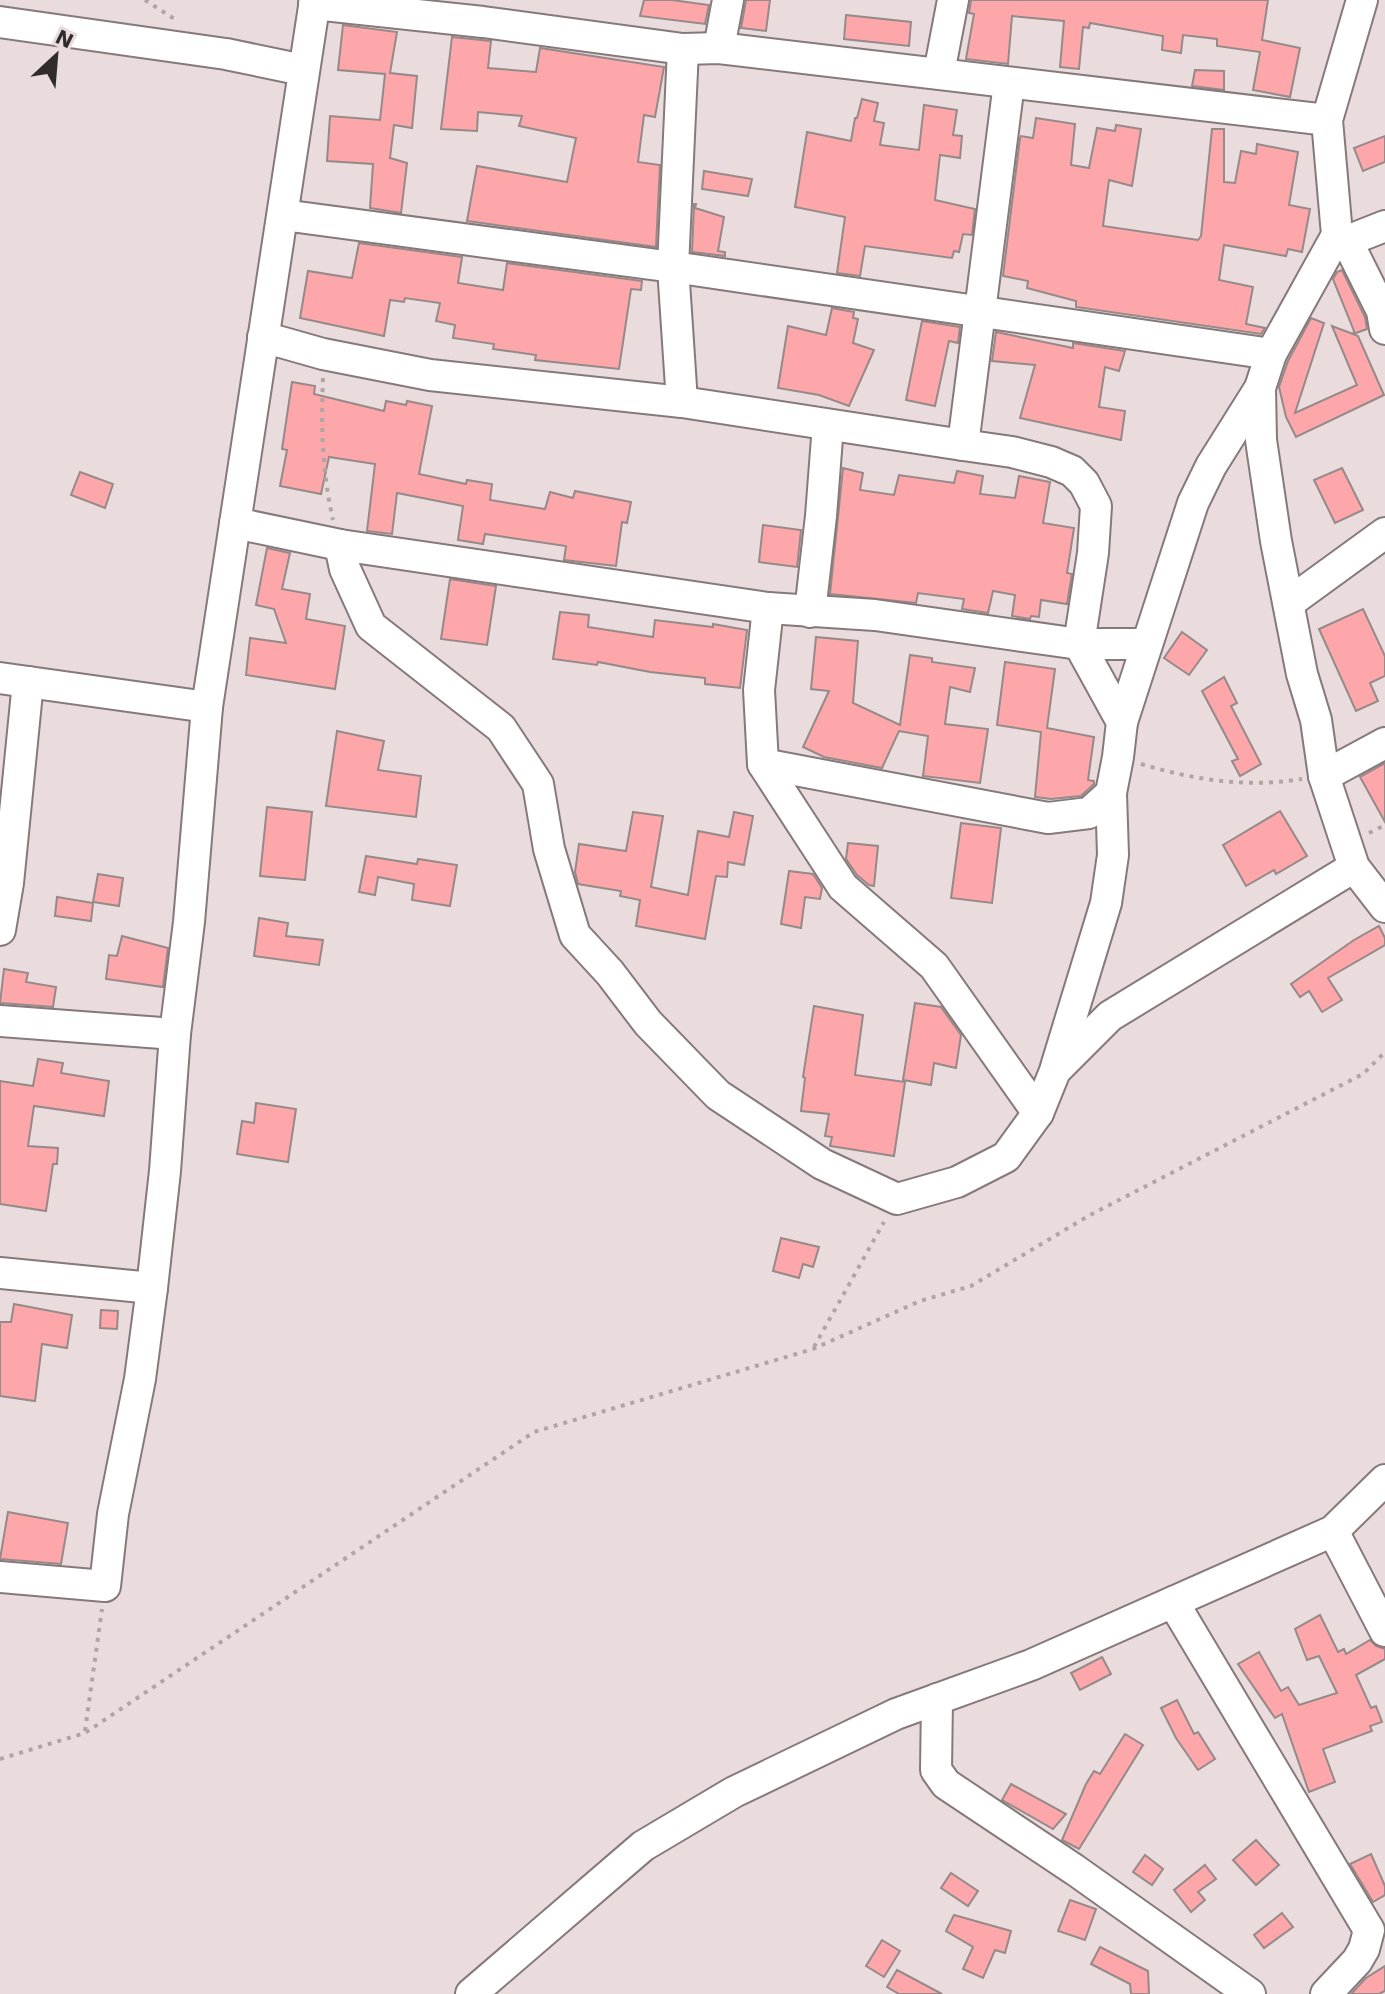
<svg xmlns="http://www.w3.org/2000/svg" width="1385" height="1994" font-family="'Work Sans',sans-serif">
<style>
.building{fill:#fda7aa;stroke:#968989;stroke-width:2}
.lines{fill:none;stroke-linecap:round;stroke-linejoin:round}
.minor-casing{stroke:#867979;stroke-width:34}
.path{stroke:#b0a5a5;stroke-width:4;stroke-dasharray:4 6;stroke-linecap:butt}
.minor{stroke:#fff;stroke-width:30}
</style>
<rect width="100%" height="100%" fill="#eadcdc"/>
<!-- building -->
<g class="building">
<path d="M644 0H672L709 5 705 24 640 16Z"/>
<path d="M746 0H770L766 31 741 28Z"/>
<path d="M971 0H1268L1262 40 1300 48 1290 97 1253 90 1260 52 1217 46V39L1183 35 1181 53 1162 50 1163 36 1090 23 1089 28 1083 27 1079 69 1060 67 1064 21 1012 16 1008 64 966 59 974 14 969 13Z"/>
<path d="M846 15 911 22 909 46 844 39Z"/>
<path d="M343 25 397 32 390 73 417 76 412 128 394 125 390 158 407 163 401 213 370 208 373 164 327 161 330 116 380 120 385 74 338 70Z"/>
<path d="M452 37 491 41 488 68 536 72 540 48 664 67 655 117 644 115 638 162 660 165 656 247 467 221 477 166 567 182 576 138 519 126 522 116 478 112 477 131 441 129Z"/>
<path d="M1195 70 1224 71V90L1192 86Z"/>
<path d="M862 99 878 103 874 121 884 123 880 145 919 150 924 105 957 110 953 135 962 136 960 158 940 155 935 200 975 209 972 235 963 234 959 252 954 251 952 258 865 246 860 276 837 273 845 217 795 207 807 132 851 141 855 118H857Z"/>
<path d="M1036 118 1075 124 1071 165 1089 168 1097 128 1115 131 1116 125 1141 129 1132 186 1109 180 1103 226 1198 240 1201 236 1212 129H1224V182L1235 183 1241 151 1256 154 1257 144 1298 152 1289 205 1310 209 1302 252 1288 249 1286 256 1224 245 1219 280 1253 287 1246 324 1265 328 1261 334 1076 307V301L1027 288 1028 281 1003 276 1020 138 1021 136 1033 138Z"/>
<path d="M1385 136V162L1363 171 1354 148Z"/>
<path d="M704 171 752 179 748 196 702 189Z"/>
<path d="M694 204H696L695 208 724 217 718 251 725 252V256L692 252Z"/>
<path d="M359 243 462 257 458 283 503 290 507 263 642 281 641 290 631 289 619 369 535 360 536 355 493 349 494 344 453 338 455 325 436 321 440 303 405 298 404 302 390 300 384 336 300 318 308 271 352 278Z"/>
<path d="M1342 270 1365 317 1367 329 1353 334 1358 336 1384 395 1296 437 1286 417 1279 387 1288 361 1311 318 1324 323 1295 413 1357 385 1332 326 1353 334 1354 331 1333 279 1337 272Z"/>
<path d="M832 308 854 312 853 318 858 319 853 343 874 350 849 406 819 395 778 388 788 326 826 335Z"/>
<path d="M922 321 960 327 958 343 949 341 935 406 906 400Z"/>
<path d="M996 332 1073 348V343L1125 351 1119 371 1105 367 1099 407 1125 411 1121 440 1020 418 1035 365 992 361Z"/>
<path d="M292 382 315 386 314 394 384 411 386 401 406 405 407 401 432 406 419 474 466 484 467 480 492 484 490 500 545 509 550 492 573 498 575 491 631 502 627 523 622 522 616 566 564 560 566 546 485 534 483 544 458 540 463 506 397 493 392 534 367 531 375 464 329 457 321 494 280 486 287 450 282 449Z"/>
<path d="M843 468 863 473 860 490 894 495 899 475 954 483 957 471 983 476 980 494 1015 498 1019 476 1050 482 1043 523 1074 528 1067 573 1072 574 1067 604 1041 600 1039 617 1031 616 1030 619 1012 616 1015 595 993 591 988 613 962 609 964 599 918 593 916 603 830 594Z"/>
<path d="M1342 468 1363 510 1335 523 1314 480Z"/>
<path d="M80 472 113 484 105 508 71 495Z"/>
<path d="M763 525 801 530 797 567 759 562Z"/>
<path d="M267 548 290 553 282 589 310 594 306 619 345 626 335 689 246 675 250 638 286 643 274 609 256 605Z"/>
<path d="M450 579 496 586 487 645 441 639Z"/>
<path d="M1363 609 1385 656V676L1370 683 1378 701 1356 711 1319 629Z"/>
<path d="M560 612 589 615 588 627 653 637 655 620 713 627V624L747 630 740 688 705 684V678L650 672 598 662 597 665 553 659Z"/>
<path d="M1182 632 1207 650 1189 675 1164 658Z"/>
<path d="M816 637 858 641 853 703 900 725 910 655 932 658V662L975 668 970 692 950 687 945 724 988 729 980 783 923 776 928 736 899 731 882 768 824 757 803 747 829 691 811 689Z"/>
<path d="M1005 662 1055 669 1047 728 1094 737 1088 780 1094 781V784L1081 796 1051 799 1035 797 1041 732 997 725Z"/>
<path d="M1224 677 1237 703 1231 706 1261 764 1240 776 1232 761 1238 759 1202 691Z"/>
<path d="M337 731 384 741 378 770 421 776 416 817 326 806Z"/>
<path d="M1385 763V822L1360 777Z"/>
<path d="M267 807 312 812 305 880 260 876Z"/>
<path d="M1280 811 1307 856 1276 874 1274 870 1246 886 1223 845Z"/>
<path d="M633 812 663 816 651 887 688 895 698 831 729 837 734 812 753 816 744 865 728 862 727 877 716 876 705 939 636 926 640 900 620 896 621 891 578 884 575 872 579 844 626 851Z"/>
<path d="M961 823 1001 828 992 903 951 898Z"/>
<path d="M848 843 878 846 874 886 869 885 857 875 846 859Z"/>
<path d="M366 856 417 864 418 859 457 865 450 906 412 900 414 884 378 877 375 895 359 892Z"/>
<path d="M789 871 813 874 822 888 820 899 805 897 801 928 781 924Z"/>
<path d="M98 874 123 878 119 906 93 902Z"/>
<path d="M57 897 93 903 91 921 55 916Z"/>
<path d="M259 918 288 923 286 936 323 940 319 965 254 956Z"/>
<path d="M1379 926 1385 938V945L1328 978 1342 1000 1322 1012 1309 991 1300 997 1291 984 1354 940Z"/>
<path d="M122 936 168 948 163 987 106 979 109 955 117 956Z"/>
<path d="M4 969 28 973 26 982 56 987 53 1007 0 1003Z"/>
<path d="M915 1003 941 1007 961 1035 956 1068 934 1063 931 1085 903 1080Z"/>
<path d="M814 1006 863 1015 855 1075 905 1082 894 1156 830 1146 832 1137 825 1136 829 1114 801 1111 805 1078 803 1077Z"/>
<path d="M38 1059 63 1063 61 1073 109 1081 104 1116 34 1106 28 1146 58 1148 57 1164H53L46 1211 0 1204V1081L33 1086Z"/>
<path d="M256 1103 296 1109 288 1162 237 1154 242 1121 254 1123Z"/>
<path d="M781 1238 819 1247 813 1267 803 1264 799 1278 773 1271Z"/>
<path d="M14 1304 72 1315 67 1348 42 1344 35 1401 0 1396V1322H11Z"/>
<path d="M101 1310 118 1311 117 1329 100 1328Z"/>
<path d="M8 1512 68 1523 61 1564 0 1559Z"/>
<path d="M1320 1615 1338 1652 1344 1649 1346 1654 1370 1640 1376 1646 1385 1649V1659L1356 1675 1371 1708 1376 1706 1382 1722 1370 1726 1372 1731 1323 1749 1335 1782 1309 1792 1282 1714 1275 1718 1238 1664 1259 1652 1281 1691 1288 1687 1299 1705 1337 1693 1319 1656 1307 1660 1295 1629Z"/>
<path d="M1102 1657 1111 1674 1080 1690 1071 1673Z"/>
<path d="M1177 1700 1194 1734 1198 1732 1215 1759 1198 1770 1176 1738 1161 1708Z"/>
<path d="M1125 1734 1143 1745 1079 1849 1062 1840 1086 1784 1094 1771 1100 1774Z"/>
<path d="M1011 1784 1066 1814 1053 1829 1002 1800Z"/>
<path d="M1256 1840 1279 1865 1256 1885 1233 1860Z"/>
<path d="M1371 1854 1385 1886V1895L1373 1902 1350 1864Z"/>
<path d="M1145 1855 1163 1869 1152 1885 1133 1872Z"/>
<path d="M1205 1865 1216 1879 1198 1892 1205 1900 1191 1912 1174 1890Z"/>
<path d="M951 1873 978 1891 968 1906 941 1888Z"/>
<path d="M1070 1900 1096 1909 1085 1940 1058 1931Z"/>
<path d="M1282 1913 1293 1927 1264 1948 1254 1935Z"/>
<path d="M954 1915 1011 1931 1005 1953 995 1950 983 1978 963 1969 973 1947 946 1931Z"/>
<path d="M882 1940 900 1951 884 1977 866 1966Z"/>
<path d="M1100 1947 1148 1971 1149 1994H1131L1130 1984 1091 1964Z"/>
<path d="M1385 1966V1991L1379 1994H1351L1366 1978Z"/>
<path d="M897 1970 942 1994H899L887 1987Z"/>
</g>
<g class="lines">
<defs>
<g id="minor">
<path d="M1362 0 1327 120 1337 235 1271 354 1260 388 1261 440 1276 541 1302 674 1316 720 1324 776 1354 867 1385 907"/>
<path d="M314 4 483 22 683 49 719 48 1327 120"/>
<path d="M0 22 226 54 303 70"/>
<path d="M719 48 728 0"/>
<path d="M939 73 953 0"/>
<path d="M283 215 673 267 1271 354"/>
<path d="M1337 235 1347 241 1385 226"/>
<path d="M1347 241 1382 311 1385 329"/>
<path d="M263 337 323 354 430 375 682 402 963 445 1009 83"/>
<path d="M682 402 673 267 683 49"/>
<path d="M235 523 340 545 768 608 875 615 1079 644H1146"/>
<path d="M340 545 345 569 371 626 501 728 538 784 549 849 575 935 610 973 648 1023 718 1095 822 1164 897 1199 957 1182 1006 1157 1038 1113 1055 1071 1110 1016 1354 867"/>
<path d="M1290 602 1385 533"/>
<path d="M768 608 759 690 763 764 843 887 934 966 1038 1113"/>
<path d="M810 612 821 516 828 425"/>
<path d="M0 678 207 707"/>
<path d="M1122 722 1193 503 1211 466 1260 388"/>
<path d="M763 764 1048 818 1089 813 1111 793 1118 757 1122 722 1079 644 1093 553 1096 506 1084 483 1072 471 1051 462 1012 452 963 445"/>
<path d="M1324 776 1385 743"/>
<path d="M0 930 8 883 28 682"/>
<path d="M0 1021 175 1034"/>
<path d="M1056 1067 1106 903 1113 855 1111 793"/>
<path d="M0 1273 152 1288"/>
<path d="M1333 1531 1385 1631"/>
<path d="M0 1577 105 1586 113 1514 140 1379 152 1288 165 1171 175 1034 189 922 207 707 315 0"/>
<path d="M1173 1602 1369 1930 1364 1949 1357 1961 1326 1994"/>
<path d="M937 1699 936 1770 946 1784 1075 1870 1250 1994"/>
<path d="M471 1994 643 1846 734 1792 896 1714 1031 1665 1333 1531 1385 1480"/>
</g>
</defs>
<!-- minor casing -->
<use href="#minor" class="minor-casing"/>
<!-- path -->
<g class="path">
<path d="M145 0 176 20"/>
<path d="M323 378C321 427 322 471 333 520"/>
<path d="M1141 764C1195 780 1245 788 1302 779"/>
<path d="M1369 833 1385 825"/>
<path d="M814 1347 884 1222"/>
<path d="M85 1731 102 1609"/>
<path d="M0 1759 85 1733 534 1432 813 1349 920 1301 971 1286 1090 1215 1363 1074 1385 1052"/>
</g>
<!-- minor -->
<use href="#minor" class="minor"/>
</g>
<!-- north arrow -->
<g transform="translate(56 56) rotate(26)" stroke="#eadcdc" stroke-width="6" paint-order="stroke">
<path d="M0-6L14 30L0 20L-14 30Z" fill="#312c2c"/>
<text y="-12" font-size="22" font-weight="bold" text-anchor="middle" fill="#312c2c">N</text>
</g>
</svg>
